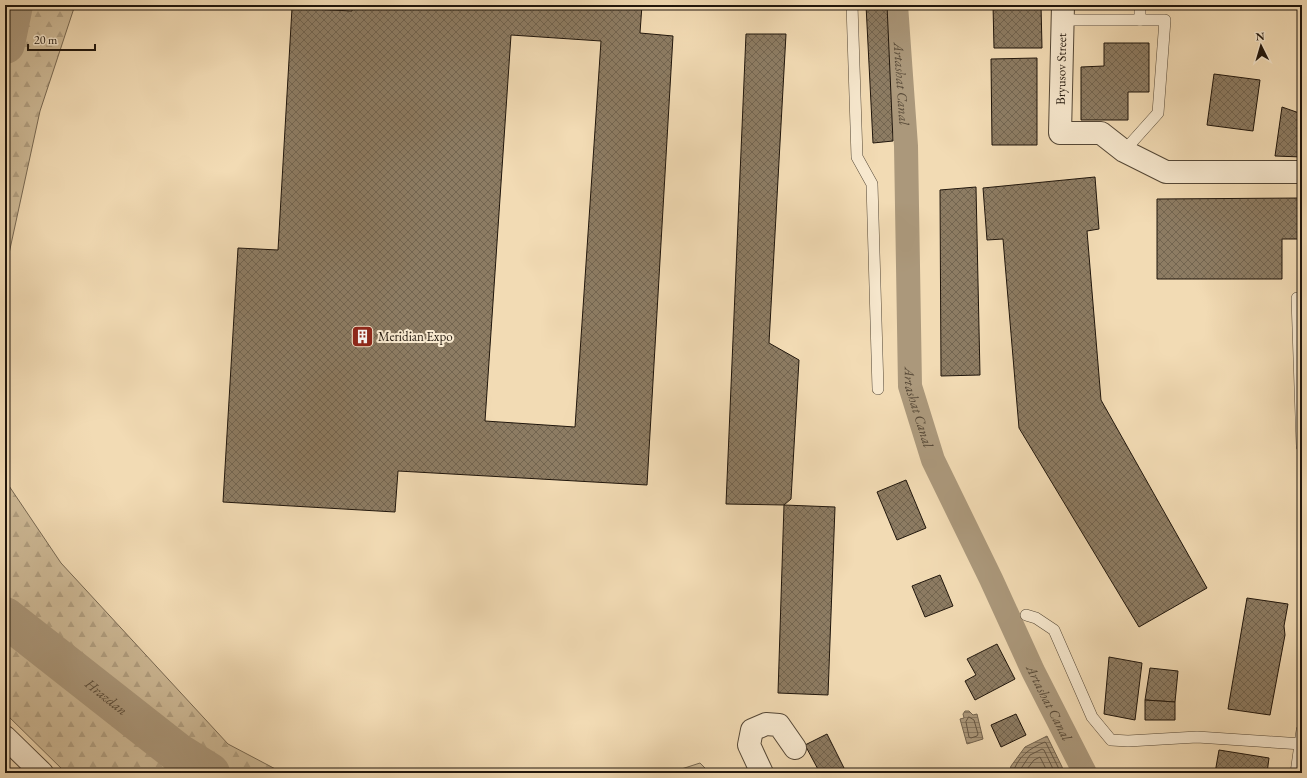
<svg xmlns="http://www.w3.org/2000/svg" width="1307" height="778" font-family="'EB Garamond',serif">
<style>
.forest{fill:url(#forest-firs);stroke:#776852}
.water{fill:url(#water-rules);stroke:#73644f}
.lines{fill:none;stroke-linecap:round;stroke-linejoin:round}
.shore{stroke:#665744;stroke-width:1}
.canal{stroke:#ab987b;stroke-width:24}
.river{stroke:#ab987b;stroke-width:40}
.building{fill:url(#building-cross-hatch);stroke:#20160c;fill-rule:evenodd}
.lane-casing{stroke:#544736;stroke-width:12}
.street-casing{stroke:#544736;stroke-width:24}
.lane{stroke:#f7e8ce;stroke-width:11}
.street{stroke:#f7e8ce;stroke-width:22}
.labels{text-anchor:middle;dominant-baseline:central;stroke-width:4;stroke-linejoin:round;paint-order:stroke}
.street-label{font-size:13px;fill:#20160c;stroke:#f7e8ce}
.poi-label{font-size:13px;fill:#20160c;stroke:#f7e8ce;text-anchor:start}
.water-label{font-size:14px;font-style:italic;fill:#584a38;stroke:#f7e8ce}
</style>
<defs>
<pattern id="forest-firs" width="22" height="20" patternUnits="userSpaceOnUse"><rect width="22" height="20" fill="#ceba97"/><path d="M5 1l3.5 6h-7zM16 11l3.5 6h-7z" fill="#b19f81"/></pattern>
<pattern id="water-rules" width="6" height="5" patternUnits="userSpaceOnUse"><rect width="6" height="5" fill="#ab987b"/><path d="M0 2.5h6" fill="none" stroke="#8b7b63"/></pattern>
<pattern id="building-cross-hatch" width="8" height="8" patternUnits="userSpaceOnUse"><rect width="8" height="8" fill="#8d7c63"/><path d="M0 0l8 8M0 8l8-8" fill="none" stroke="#736550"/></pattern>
</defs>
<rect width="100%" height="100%" fill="#f2dbb4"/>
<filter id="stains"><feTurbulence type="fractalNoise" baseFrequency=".005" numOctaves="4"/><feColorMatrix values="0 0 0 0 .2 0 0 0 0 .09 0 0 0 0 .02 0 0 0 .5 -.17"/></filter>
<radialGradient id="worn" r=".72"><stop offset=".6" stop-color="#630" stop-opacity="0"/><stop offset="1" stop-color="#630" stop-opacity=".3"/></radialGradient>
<!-- forest -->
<g class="forest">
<path d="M5 5H75L40 111 5 272Z"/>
<path d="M5 480 61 563 228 744 283 773H66L5 713Z"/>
<path d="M700 763 710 773H669Z"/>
</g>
<!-- water -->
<g class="water">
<path d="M965 711H969L973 715 977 714 983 739 967 744 960 719 964 718 963 714Z"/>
<path d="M1047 736 1065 773H1009L1011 766 1025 747Z"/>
</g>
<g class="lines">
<!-- shore -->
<g class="shore">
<path d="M969 717 974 720 978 734 977 736 971 738 969 737 966 722Z"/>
<path d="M1013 773C1017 757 1030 748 1045 742L1046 743 1061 773"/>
<path d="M1018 773 1030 755 1042 749 1044 750 1055 773"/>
<path d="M1024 773 1034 760 1040 757 1048 773"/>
</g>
<!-- canal -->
<path class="canal" id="s1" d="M896 5 906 146 910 386 933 460 991 579 1033 671 1085 773"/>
<!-- river -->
<g class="river">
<path d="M5 44 13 5"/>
<path id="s2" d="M5 617 178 753 210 773"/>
</g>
</g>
<!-- building -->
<g class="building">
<path d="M352 5H642L640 33 673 36 647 485 398 471 395 512 223 502 238 248 278 250 292 8 352 11ZM511 35 601 41 575 427 485 421Z"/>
<path d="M866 5H887L893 141 873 143Z"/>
<path d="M993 5H1041L1042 48H994Z"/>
<path d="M746 34H786L769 343 799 360 791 499 784 505 726 504Z"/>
<path d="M1104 43H1149V92H1128V120H1081V67L1104 66Z"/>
<path d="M1037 58V145H992L991 59Z"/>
<path d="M1214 74 1260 80 1253 131 1207 125Z"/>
<path d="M1282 107 1302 114V157L1275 156Z"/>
<path d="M1095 177 1099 229 1087 231 1101 400 1207 588 1139 627 1019 428 1003 239 987 240 983 188Z"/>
<path d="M976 187 980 375 941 376 940 190Z"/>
<path d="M1302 198V239H1282V279H1157V199Z"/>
<path d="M906 480 926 528 897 540 877 492Z"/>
<path d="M784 505 835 507 828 695 778 693Z"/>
<path d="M940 575 953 606 925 617 912 586Z"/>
<path d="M1247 598 1288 604 1284 626 1285 635 1270 715 1228 709Z"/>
<path d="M997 644 1015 679 975 700 965 681 976 675 967 659Z"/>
<path d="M1109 657 1142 663 1135 720 1104 714Z"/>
<path d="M1150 668 1178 671 1175 702 1145 700Z"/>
<path d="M1145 700 1175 702V720H1145Z"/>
<path d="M1016 714 1026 735 1001 747 991 725Z"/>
<path d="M827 734 844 768 835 773H820L805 745Z"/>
<path d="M1219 750 1269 758 1267 773H1215Z"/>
</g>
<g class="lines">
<defs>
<g id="lane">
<path d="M852 5 857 157 872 184 878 389"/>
<path d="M1062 20H1165L1158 113 1124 151"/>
<path d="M1140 20V5"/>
<path d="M1297 298 1302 446"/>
<path d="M1026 615 1036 618 1054 630 1092 717 1111 740 1128 741 1197 737 1302 744"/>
<path d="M1296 773 1302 730"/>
</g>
<g id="street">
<path d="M1063 5 1060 133H1101L1124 151 1166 172H1302"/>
<path d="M5 737 42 773"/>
<path d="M762 773 749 745 752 730 766 724 779 725 795 748"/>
</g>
</defs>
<!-- lane casing -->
<use href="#lane" class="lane-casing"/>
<!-- street casing -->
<use href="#street" class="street-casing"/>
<!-- lane -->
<use href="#lane" class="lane"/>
<!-- street -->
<use href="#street" class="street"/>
</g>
<!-- icons -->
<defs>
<symbol id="building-square" viewBox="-11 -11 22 22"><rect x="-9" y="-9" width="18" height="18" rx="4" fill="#8f2418" stroke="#f7e8ce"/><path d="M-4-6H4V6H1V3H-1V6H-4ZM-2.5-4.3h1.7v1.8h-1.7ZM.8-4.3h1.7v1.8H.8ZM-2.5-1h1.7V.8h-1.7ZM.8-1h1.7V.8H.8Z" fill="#fff"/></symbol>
</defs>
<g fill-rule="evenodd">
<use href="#building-square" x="350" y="324" width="25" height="25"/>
</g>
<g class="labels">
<!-- street labels -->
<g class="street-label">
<text transform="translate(1061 69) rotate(-89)">Bryusov Street</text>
</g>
<!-- poi labels -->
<g class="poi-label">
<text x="378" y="336">Meridian Expo</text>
</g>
<!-- water labels -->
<g class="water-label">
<text stroke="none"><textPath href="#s1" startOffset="79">Artashat Canal</textPath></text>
<text stroke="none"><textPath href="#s1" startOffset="404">Artashat Canal</textPath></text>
<text stroke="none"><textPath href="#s2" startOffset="129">Hrazdan</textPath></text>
<text stroke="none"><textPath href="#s1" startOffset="728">Artashat Canal</textPath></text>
</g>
</g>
<!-- margin -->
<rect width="1307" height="778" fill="none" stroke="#f2dbb4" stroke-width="20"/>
<rect x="6" y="6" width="1295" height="766" fill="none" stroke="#20160c" stroke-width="2"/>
<rect x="10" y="10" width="1287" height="758" fill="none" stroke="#20160c"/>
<!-- north arrow -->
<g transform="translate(1261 46) rotate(355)" stroke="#f7e8ce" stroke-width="3" paint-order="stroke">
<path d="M0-3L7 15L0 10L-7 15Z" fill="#20160c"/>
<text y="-6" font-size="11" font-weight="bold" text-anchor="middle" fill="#20160c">N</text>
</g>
<!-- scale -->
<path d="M28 44v6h67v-6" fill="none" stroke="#20160c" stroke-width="2"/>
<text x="34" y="44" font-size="12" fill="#20160c" stroke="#f7e8ce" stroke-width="3" paint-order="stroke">20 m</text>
<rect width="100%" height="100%" filter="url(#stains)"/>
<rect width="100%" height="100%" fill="url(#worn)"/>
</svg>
